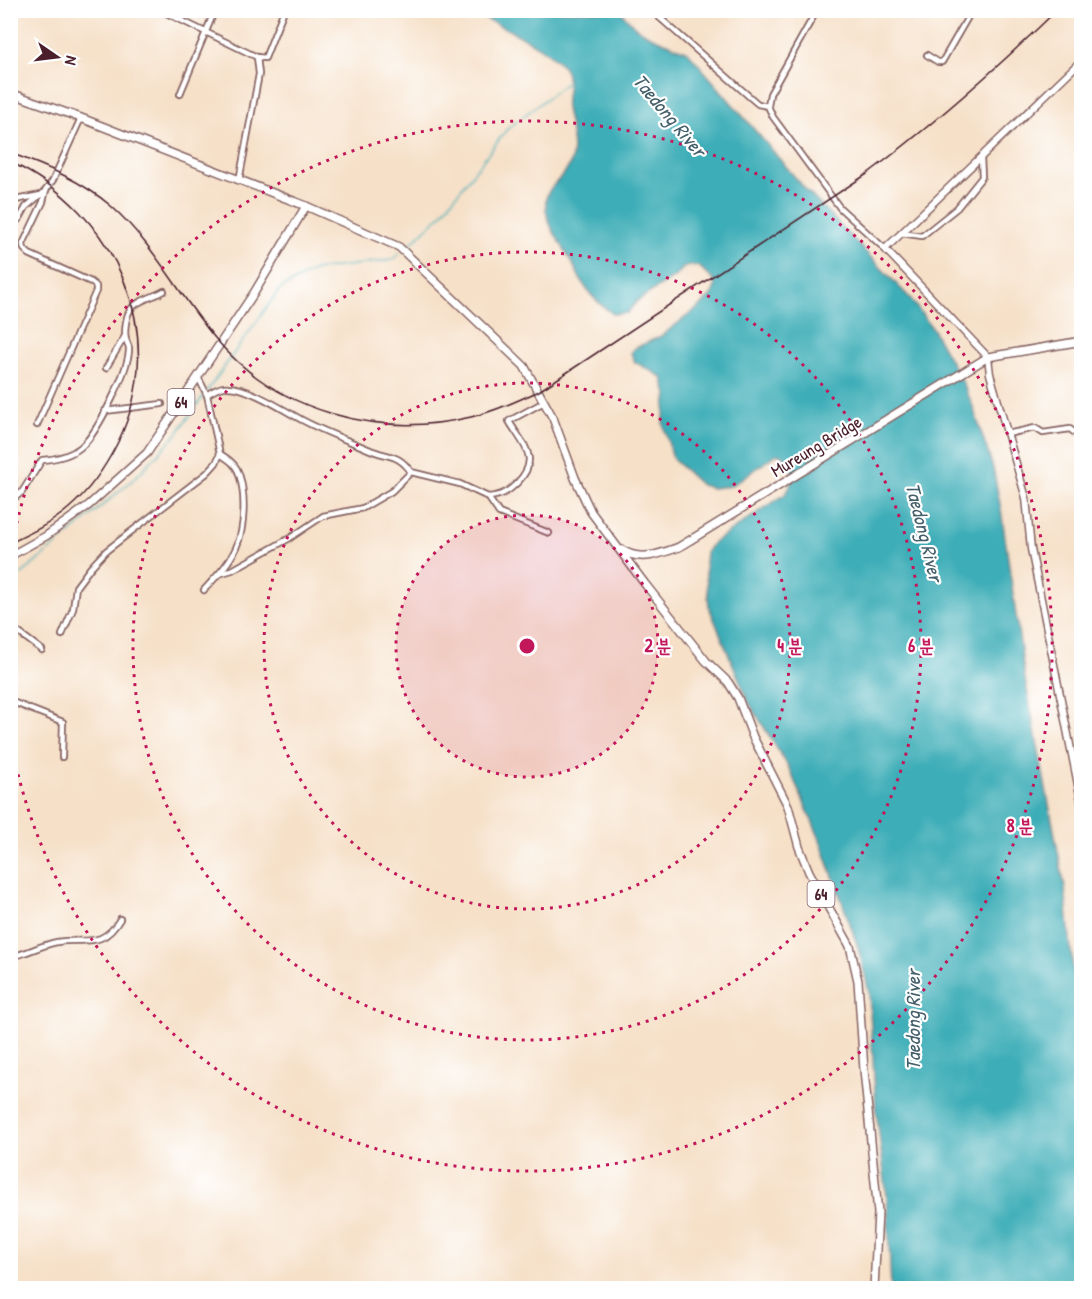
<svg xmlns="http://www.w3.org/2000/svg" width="1092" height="1299" font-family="'Patrick Hand','Poor Story',sans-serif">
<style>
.water{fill:#3cadb7;stroke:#436671;stroke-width:1.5}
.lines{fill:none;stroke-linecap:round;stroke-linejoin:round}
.stream{stroke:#3cadb7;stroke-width:1.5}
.street-casing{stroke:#866362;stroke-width:8}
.secondary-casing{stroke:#866362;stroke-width:9}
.primary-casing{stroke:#866362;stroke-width:10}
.street{stroke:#fff;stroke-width:4.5}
.secondary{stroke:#fff;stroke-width:6}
.primary{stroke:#fff;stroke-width:7}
.rail{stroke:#4a1f2b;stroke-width:1.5}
.ring{fill:none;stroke:#c2185b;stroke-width:3;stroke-dasharray:3 6}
.labels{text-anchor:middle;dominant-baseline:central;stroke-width:4.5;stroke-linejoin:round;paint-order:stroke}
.shield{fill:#fff;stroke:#80626b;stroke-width:1.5}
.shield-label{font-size:16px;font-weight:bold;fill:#4a1f2b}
.street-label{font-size:18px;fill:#4a1f2b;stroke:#fff}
.water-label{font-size:20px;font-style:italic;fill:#445f6a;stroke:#fff}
.centre{fill:#c2185b;stroke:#fff;stroke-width:3}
.ring-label{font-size:18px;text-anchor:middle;font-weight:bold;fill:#c2185b;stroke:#fff;stroke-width:4.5;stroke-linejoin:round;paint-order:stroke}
</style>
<rect width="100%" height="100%" fill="#fff"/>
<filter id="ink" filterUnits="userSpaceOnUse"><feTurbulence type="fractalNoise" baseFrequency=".0167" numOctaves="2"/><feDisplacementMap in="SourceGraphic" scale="12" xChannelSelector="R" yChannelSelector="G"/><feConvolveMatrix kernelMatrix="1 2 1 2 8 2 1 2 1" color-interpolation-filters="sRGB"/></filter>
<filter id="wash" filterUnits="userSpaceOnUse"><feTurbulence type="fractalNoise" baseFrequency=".008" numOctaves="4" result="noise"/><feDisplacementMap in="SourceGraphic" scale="24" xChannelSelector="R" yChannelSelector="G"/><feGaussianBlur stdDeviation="1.35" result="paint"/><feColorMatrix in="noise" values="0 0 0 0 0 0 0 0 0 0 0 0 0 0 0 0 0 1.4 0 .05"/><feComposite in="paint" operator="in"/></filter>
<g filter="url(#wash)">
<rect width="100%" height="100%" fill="#f6e0c8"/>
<!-- water -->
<path class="water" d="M466 11H620L635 27 648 35 688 52 806 190 910 298 932 328 963 383 972 404 993 468 1001 509 1025 679 1065 888 1082 1062 1081 1288H891L887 1197 876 1110 869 993 864 971 857 944 819 837 788 766 749 703 709 607 705 563 706 552 713 543 784 495C795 482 795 468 783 455L777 454 731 486 712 488 701 485 673 459 663 424 667 394 662 377 635 362 631 353 633 349 661 336 703 304 712 294 715 287 714 281 700 267 690 265 683 268 676 276 637 301 627 313 613 314C602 306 591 297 584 285 579 278 576 269 571 261 561 242 543 222 546 199 548 185 567 176 571 162 576 144 569 125 566 108 564 96 571 83 566 72 558 51 488 19 466 11Z"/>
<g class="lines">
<!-- stream -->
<g class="stream">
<path d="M406 248 440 216 508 128 569 81"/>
<path d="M207 391 280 289 315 270 392 260 400 253"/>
<path d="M10 584 136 477 176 435 204 395"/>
</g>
</g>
</g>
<g filter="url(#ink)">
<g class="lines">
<defs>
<g id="street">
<path d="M160 10 257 57 265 58 284 10"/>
<path d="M651 10 751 98 758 104 768 106"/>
<path d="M817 10 770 94 768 106 773 117 840 208 885 249"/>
<path d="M927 55 938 62H942L972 10"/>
<path d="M180 94 215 10"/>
<path d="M239 181 259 74 257 57"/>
<path d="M10 201 41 195 46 190 53 180 81 118"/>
<path d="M10 227 20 218 26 207 39 196"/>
<path d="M901 233 922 236 957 208 982 177 981 157"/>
<path d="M106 368 125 336"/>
<path d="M198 377 207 395 220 454C228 459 236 464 239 474 246 495 245 528 236 548 229 564 216 577 204 590"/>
<path d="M207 395C212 391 221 386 228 387 249 387 285 411 304 421 325 432 347 440 368 449 388 458 398 453 411 472L460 484 488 497 499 513 549 533"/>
<path d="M105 411 162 404"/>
<path d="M37 425 96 291V286L91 282 29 254 24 249 23 244 43 202 46 190"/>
<path d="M1007 434 1035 428 1043 433 1070 429 1082 439"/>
<path d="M10 497H16L22 492 42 460C57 459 70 456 81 447 97 434 130 368 129 348 129 346 126 341 126 339 124 332 126 318 129 312 134 301 154 297 164 291"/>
<path d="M488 497C501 496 508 492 517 483 542 458 522 444 509 421L544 402"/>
<path d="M219 574 232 570 290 538 323 516 363 508 392 491 411 472"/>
<path d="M10 626 42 650"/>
<path d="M62 635 73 609 76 587 91 567 106 551 207 473 216 463 220 454"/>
<path d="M10 701 63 722 62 757"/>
<path d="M10 957C26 954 41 945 57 942 84 937 102 950 120 919"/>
</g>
<path id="secondary" d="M1082 60 885 249 988 357 990 374 1026 498 1031 549 1082 805"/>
<g id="primary">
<path d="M10 93 81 118 306 206 399 247 524 366 553 418 575 478 591 512 645 584 706 661 728 682 738 698 753 737 788 806 799 847 809 872 850 946 858 981 864 1070 878 1213 874 1288"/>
<path d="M622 550C640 562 660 554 679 547L988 357 1082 341"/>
<path d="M10 556 46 536 89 505 147 453 254 293 306 206"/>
</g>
</defs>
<!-- street casing -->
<use href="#street" class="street-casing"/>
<!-- secondary casing -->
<use href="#secondary" class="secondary-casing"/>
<!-- primary casing -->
<use href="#primary" class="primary-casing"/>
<!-- street -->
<use href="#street" class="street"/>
<!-- secondary -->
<use href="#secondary" class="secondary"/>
<!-- primary -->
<use href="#primary" class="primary"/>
<!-- rail -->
<g class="rail">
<path d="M10 153C46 166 82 181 111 206 153 243 179 295 215 338 276 412 379 439 471 417 495 411 517 401 539 391L867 174C934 124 997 68 1057 10"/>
<path d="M10 162C116 211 171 334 118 442 106 466 90 490 69 508 52 523 31 533 10 543"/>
</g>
</g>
</g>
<!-- distance rings -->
<circle cx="527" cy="646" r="131" fill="#c2185b" fill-opacity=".12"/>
<g class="ring">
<circle cx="527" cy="646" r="131"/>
<circle cx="527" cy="646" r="263"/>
<circle cx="527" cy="646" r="394"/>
<path d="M11 550A525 525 0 1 1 11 742"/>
</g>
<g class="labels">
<!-- shield labels -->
<g class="shield">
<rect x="167.5" y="389" width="27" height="26" rx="4.5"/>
<rect x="807.5" y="881" width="27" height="26" rx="4.5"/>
</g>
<g class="shield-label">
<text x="181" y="402">64</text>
<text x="821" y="894">64</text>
</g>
<!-- street labels -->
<g class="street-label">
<text transform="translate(816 446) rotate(-31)">Mureung Bridge</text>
</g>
<!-- water labels -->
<g class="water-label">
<text transform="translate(670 115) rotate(50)">Taedong River</text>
<text transform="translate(925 532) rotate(76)">Taedong River</text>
<text transform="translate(912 1020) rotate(-90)">Taedong River</text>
</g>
</g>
<circle cx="527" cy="646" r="9" class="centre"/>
<g class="ring-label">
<text x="658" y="652">2 분</text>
<text x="790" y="652">4 분</text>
<text x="921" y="652">6 분</text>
<text x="1020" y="832">8 분</text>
</g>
<!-- margin -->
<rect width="1092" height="1299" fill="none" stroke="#fff" stroke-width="36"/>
<!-- north arrow -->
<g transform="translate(57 57) rotate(104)" stroke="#ffffff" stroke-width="4.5" paint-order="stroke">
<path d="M0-4.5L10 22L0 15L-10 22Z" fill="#4a1f2b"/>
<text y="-9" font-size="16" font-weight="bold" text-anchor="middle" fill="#4a1f2b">N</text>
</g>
</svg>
